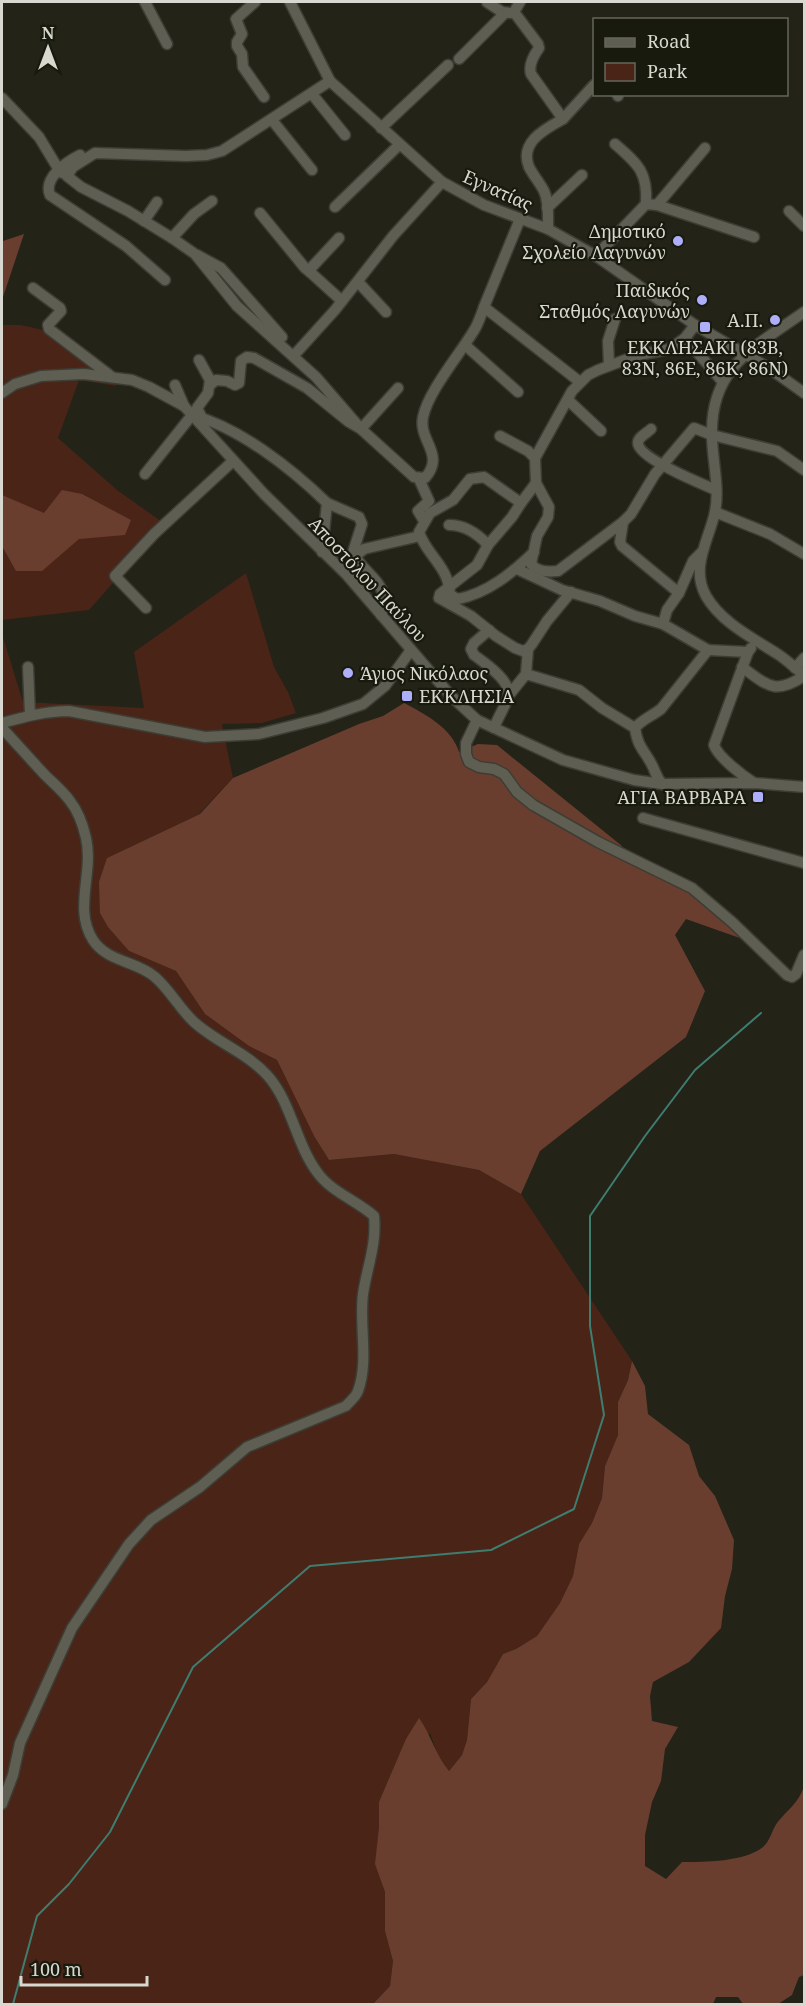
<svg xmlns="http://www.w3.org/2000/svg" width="806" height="2006" font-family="'Noto Serif',serif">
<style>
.green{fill:#4a2416}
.forest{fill:#6a3e2e}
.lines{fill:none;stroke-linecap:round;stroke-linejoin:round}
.stream{stroke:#3f7d71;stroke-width:2}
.minor-casing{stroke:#3d3d35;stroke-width:13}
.minor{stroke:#5e5f52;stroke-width:10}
.poi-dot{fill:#adaffb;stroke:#191a0e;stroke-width:2}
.labels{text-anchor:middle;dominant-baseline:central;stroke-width:4.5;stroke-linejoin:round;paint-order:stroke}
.street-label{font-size:18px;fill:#d8d8d0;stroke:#191a0e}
.poi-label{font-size:18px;fill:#d8d8d0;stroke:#191a0e;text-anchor:end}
</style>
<rect width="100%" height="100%" fill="#232318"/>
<!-- green -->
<g class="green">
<path d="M2 325H21L61 334 115 373 116 386 79 380 58 438 117 490 165 524 89 610 2 620Z"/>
<path d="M246 573 274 667 288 692 296 713 262 723 222 724 233 778 198 815 107 858 129 951 176 971 205 1014 249 1046 277 1060 314 1136 329 1160 394 1154 479 1170 521 1194 632 1361 628 1380 618 1402V1435L605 1466 602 1498 592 1523 579 1544 573 1576 560 1603 537 1636 516 1649 503 1654 487 1682 471 1699 467 1740 462 1755 448 1772 438 1756 430 1733 391 1776 379 1802V1827L376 1864 385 1892V1930L393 1961 390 1986 373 2004H2V634L23 702 144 708 134 652Z"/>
</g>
<!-- forest -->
<g class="forest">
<path d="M24 234 2 300V248L3 241Z"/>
<path d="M62 490 82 494 131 520 125 535 79 539 42 571H16L2 546V495L44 513Z"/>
<path d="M404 703C425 714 452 728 459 752L478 744 497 745 622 846 619 857 692 892 751 942 686 919 675 935 705 991 686 1037 540 1151 521 1194 479 1170 394 1154 329 1160 314 1136 277 1060 249 1046 205 1014 176 971 129 951 108 927 100 913 99 882 107 858 200 814 233 778 359 724 383 716Z"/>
<path d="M632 1361 645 1386 648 1414 689 1445 699 1476 715 1496 734 1540 732 1569 725 1596 721 1628 689 1662 653 1682 650 1696 652 1721 678 1727 665 1749 661 1781 652 1802 645 1835V1866L666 1879 682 1862C705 1862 744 1862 763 1847 770 1841 772 1830 777 1823 788 1809 798 1804 804 1786V1975L799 1977 792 1995 778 2004H743L738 1997H716L713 2004H373L390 1986 393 1961 385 1931V1892L375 1864 379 1827V1802L406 1739 419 1718C431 1735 436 1756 449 1771L462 1755 467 1740 471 1699 487 1682 503 1654 516 1649 537 1636 560 1603 573 1576 579 1544 592 1523 602 1498 605 1466 618 1435V1402L628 1380Z"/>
</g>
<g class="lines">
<!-- stream -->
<path class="stream" d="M13 2004 37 1916 69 1884 110 1832 193 1667 310 1566 491 1550 574 1509 604 1415 590 1326V1216L645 1136 695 1070 761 1013"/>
<defs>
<g id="minor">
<path d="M145 2 167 44"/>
<path d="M255 2 236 19 242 34 237 42V46L242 54 243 67 264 97"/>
<path d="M290 2 330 81 442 182 484 205 548 229 596 256 695 325 769 368 804 393"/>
<path d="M487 2 502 12 511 13"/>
<path d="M514 12 538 44 539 48C534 55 528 65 531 74L563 119C545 129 519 142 529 167 533 175 540 183 544 191 549 202 548 217 548 229"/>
<path d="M514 12 520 2"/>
<path d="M459 59 505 13"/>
<path d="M330 81 222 151 207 155 186 156 95 153 73 167 67 176 81 187 128 211 172 238 195 254 237 306 316 377 361 429 414 477 425 478C446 454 418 441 423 417 428 392 459 355 473 332 478 325 481 315 484 307L580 382"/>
<path d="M312 94 345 135"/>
<path d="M617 94 618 96"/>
<path d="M2 98 39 137 59 170 62 173"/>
<path d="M563 119 594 85"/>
<path d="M272 120 312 170"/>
<path d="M381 128 448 65"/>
<path d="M615 144C638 164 648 172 646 204"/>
<path d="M80 155C66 162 43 178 50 195L126 246 165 280"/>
<path d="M657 205 754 237"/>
<path d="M335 207 399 145"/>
<path d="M547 208 582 175"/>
<path d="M789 211 804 226"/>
<path d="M260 213 305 268 310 272"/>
<path d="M144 221 157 202"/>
<path d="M172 238 194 214 212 201"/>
<path d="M339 238 312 267 310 272 342 301"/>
<path d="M197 255 221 268 282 337"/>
<path d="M596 256 646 204 657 205 705 148"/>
<path d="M359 283 386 312"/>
<path d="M33 288 60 308 61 311 48 325 49 329 112 377"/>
<path d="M484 307 520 219"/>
<path d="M804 312C756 346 710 367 712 435 712 460 720 487 715 512 709 540 690 567 706 596 721 622 751 637 776 653 786 659 795 668 804 675"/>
<path d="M695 325 685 338 670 349 638 355 598 370 588 375 572 391 535 458 536 483 549 507 548 517 537 536 531 564C538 572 548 572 558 571L623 522 631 514 655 474 694 428 712 435 777 451 804 470"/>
<path d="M685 338 722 381"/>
<path d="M465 345 518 392"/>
<path d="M297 352 335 310 393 236 442 182"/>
<path d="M199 360 210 380 208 393 197 408 201 416 202 421"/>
<path d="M609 365 608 341 615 319"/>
<path d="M175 385 184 406"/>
<path d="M210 385 216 380 227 381 235 385 239 383 241 361 247 357 254 358 307 388 349 422 361 429 398 388"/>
<path d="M2 393 15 384 41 376 84 374 132 380 149 387 184 406 264 494 346 574 451 696 477 720 563 760 634 780 662 784 754 783 804 787"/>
<path d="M568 400 601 431"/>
<path d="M651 429C647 433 638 437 638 443 638 458 702 484 716 490"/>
<path d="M500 436 528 451 535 458"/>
<path d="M145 474 192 415C240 428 291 468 327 503L322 552"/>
<path d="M419 479 429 501 418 511 424 521"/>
<path d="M327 503 359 517 362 524 353 552C363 576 393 581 381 615"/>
<path d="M521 503 512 517 488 545 477 565 440 594 439 598 471 616 496 636 515 648 523 651 528 649 532 644 547 621 571 592"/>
<path d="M715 512 770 534 804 554"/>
<path d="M623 522 620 542 622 546 679 593"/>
<path d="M449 525C465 525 477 533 488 545"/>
<path d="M534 552C512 573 488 593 458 599L450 595C449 566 426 555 419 532L430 513 453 500 470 479 484 477 521 503 536 483"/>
<path d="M355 556 364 549 420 536"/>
<path d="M517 569 562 590 600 601 635 616 663 624"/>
<path d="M146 608 115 576 154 534 233 461"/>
<path d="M489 630 474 643 471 649 474 655C485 663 513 682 508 697 505 707 498 717 494 728"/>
<path d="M708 650 748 652 751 648"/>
<path d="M748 652 714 745C718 757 743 776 754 783"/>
<path d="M28 667 30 715"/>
<path d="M742 667C768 686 775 695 804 676"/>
<path d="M795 668 804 658"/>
<path d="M526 674 579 690 602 708 635 728C638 749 645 750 653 767 656 774 657 778 662 784"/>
<path d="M509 695 526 674 528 649"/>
<path d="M477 720 466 743V754L469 762 479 767 494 769 504 774 517 792 533 805 598 842 692 888 732 922 787 975 792 977 796 974 804 955"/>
<path d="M2 723C24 717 46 711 69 711L205 737 259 734 323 718 363 704 385 686 411 650"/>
<path d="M2 728C16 743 30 759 45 775 53 783 63 791 70 801 78 811 83 825 86 838 94 873 73 909 93 940 107 962 137 961 155 977 170 990 179 1008 194 1022 216 1042 247 1053 267 1075 291 1101 296 1144 317 1172 331 1192 356 1200 374 1216 377 1244 367 1267 363 1294 359 1326 369 1361 358 1391 356 1397 350 1401 346 1406L247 1447 200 1487 151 1520 129 1544 72 1628 20 1743 13 1775 2 1804"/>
<path d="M635 728C641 720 652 716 661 709L708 650 663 624 667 610 679 593 693 561 702 552"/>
<path d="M643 818 804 863"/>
</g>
</defs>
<!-- minor casing -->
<use href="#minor" class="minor-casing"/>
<!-- minor -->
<use href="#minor" class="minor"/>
</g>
<!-- markers -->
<g class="poi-dot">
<circle cx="678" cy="241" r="6"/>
<circle cx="702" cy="300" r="6"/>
<circle cx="775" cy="320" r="6"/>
<rect x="699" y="321" width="12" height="12" rx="3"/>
<circle cx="348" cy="673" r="6"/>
<rect x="401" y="690" width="12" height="12" rx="3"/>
<rect x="752" y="791" width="12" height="12" rx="3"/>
</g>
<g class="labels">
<!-- street labels -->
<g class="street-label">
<text transform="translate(498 190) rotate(24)">Εγνατίας</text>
<text transform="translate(368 579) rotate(47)">Αποστόλου Παύλου</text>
</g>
<!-- poi labels -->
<g class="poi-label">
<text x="666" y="231">Δημοτικό<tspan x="666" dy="21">Σχολείο Λαγυνών</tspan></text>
<text x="690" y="290">Παιδικός<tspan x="690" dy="21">Σταθμός Λαγυνών</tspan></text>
<text x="763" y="320">Α.Π.</text>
<text x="705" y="347" text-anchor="middle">ΕΚΚΛΗΣΑΚΙ (83Β,<tspan x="705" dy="21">83Ν, 86Ε, 86Κ, 86Ν)</tspan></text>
<text x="360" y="673" text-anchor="start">Άγιος Νικόλαος</text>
<text x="419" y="696" text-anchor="start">ΕΚΚΛΗΣΙΑ</text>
<text x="746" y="797">ΑΓΙΑ ΒΑΡΒΑΡΑ</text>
</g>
</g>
<!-- border -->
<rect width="806" height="2006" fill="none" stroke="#d8d8d0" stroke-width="6"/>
<!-- legend -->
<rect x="593" y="18" width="195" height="78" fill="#191a0e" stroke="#65665c" stroke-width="1.5"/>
<rect x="605" y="38" width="30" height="9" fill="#5e5f52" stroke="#65665c" stroke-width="1.5"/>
<text x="647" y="48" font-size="18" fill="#d8d8d0">Road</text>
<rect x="605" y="63" width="30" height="18" fill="#4a2416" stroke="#65665c" stroke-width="1.5"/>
<text x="647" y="78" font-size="18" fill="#d8d8d0">Park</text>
<!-- north arrow -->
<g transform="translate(48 48)" stroke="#191a0e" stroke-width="4.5" paint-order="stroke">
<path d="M0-4.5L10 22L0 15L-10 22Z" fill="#d8d8d0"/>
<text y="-9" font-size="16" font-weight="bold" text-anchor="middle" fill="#d8d8d0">N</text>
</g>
<!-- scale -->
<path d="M21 1976v9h126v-9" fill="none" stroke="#d8d8d0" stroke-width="3"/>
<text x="30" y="1976" font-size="18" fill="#d8d8d0" stroke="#191a0e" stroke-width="4.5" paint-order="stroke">100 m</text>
</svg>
